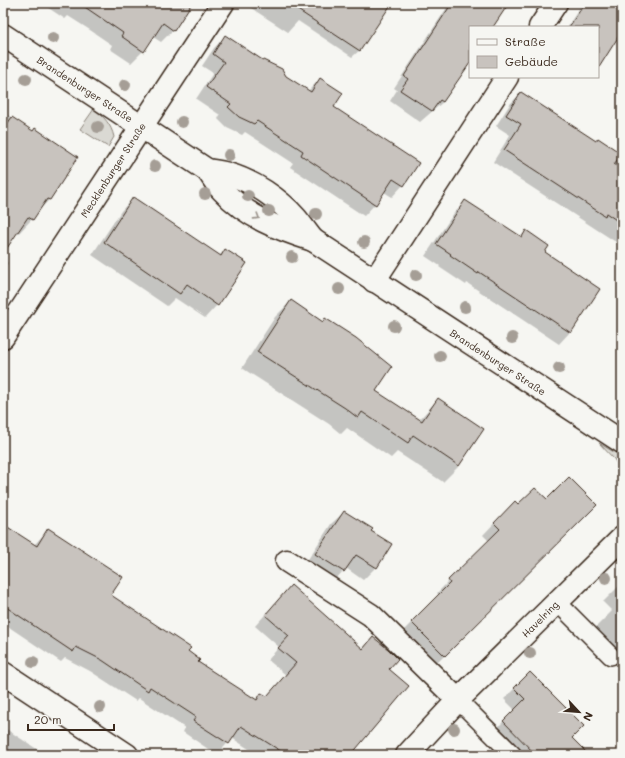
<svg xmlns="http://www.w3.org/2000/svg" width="625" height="758" font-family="Mali,sans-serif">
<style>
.green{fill:#dad9d3;stroke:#8a8278}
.shadow{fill:#0003}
.building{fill:#c8c3be;stroke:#3b2a1e}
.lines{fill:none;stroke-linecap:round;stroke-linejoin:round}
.service-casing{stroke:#3b2a1e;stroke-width:20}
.minor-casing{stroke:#3b2a1e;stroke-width:25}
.service{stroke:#f6f6f2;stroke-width:17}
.minor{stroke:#f6f6f2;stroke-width:22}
.tree{fill:#a59e96}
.oneway{stroke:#989088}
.labels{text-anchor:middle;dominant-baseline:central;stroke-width:3.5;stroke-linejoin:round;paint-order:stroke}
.street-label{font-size:10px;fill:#3b2a1e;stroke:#f6f6f2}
</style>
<rect width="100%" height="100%" fill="#f6f6f2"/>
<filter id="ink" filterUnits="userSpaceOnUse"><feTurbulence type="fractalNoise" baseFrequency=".025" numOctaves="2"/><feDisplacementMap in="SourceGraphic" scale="8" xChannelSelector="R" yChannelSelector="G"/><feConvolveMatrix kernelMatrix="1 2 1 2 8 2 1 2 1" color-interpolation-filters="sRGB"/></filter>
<g filter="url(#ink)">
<!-- green -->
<g class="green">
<path d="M94 109C104 117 111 124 114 137L108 147 80 129Z"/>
<path d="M599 443 622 457V472L614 459Z"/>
</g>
<!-- shadow -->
<g class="shadow">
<path d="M41 3H179L173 30 161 42 153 37 143 51 131 63 110 49 112 45 90 30 68 16 65 19Z"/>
<path d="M250 3H390L360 50 352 57 298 21 288 32 248 6Z"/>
<path d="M450 3H508L492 27H470V60L443 102 420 122 390 101 397 90 394 88Z"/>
<path d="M583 3H622V30L598 65V27H567Z"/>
<path d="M226 36 308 91 320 79 333 107 403 185 392 197 384 192 375 204 364 216 290 167 293 163 245 132 242 135 227 128 218 119 220 115 196 99 213 73 202 66 214 48Z"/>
<path d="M521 93 622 159V246L493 162 510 135 496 126 510 104Z"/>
<path d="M3 112 33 132 49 200 38 211 32 219 18 234 16 233 3 252Z"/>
<path d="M133 198 219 256 225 250 217 305 205 318 175 298 167 306 92 255 121 211Z"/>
<path d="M466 201 520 237 526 232 543 252 570 332 559 344 467 283 466 285 439 267 440 266 425 256 454 213Z"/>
<path d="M3 259 8 263 3 271Z"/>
<path d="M291 301 322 323 325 320 375 392 419 420 438 399 459 466 443 482 397 452 391 458 347 428 341 434 329 424 242 368 275 317Z"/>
<path d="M547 500 596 505 433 667 400 634 439 595 437 593 489 541 483 535 503 514 518 506Z"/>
<path d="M344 512 391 545 376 567 363 580 346 568 331 584 303 567 331 524Z"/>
<path d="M3 525 34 545 49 529 110 595 186 652 197 663 255 700 261 694 266 697 286 675 268 660 279 647 255 626 280 598 362 649 373 638 387 669 408 686 373 729 349 755H258L232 738 217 755 183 732 185 728 139 698 136 701 90 671 65 658 61 662 3 623Z"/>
<path d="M622 583V660L604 642 594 629 612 611 603 602Z"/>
<path d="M530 673 571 738 583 755H516L493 732 515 710 504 699Z"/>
<path d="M3 727 46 755H3Z"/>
</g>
<!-- building -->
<g class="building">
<path d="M79 3H192L174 31 163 23 144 52 121 36 123 33Z"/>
<path d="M287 3H392L360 51Z"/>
<path d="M452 3H509L493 27H470V63L443 102 440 100 432 111 400 90 408 79 404 76Z"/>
<path d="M585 3H622V31L598 69V27H569Z"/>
<path d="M225 35 261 59 282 69 286 76 311 92 320 78 343 93 334 107 419 163 404 186 393 179 376 205 301 155 303 151 257 121 254 124 239 117 228 107 231 104 206 87 224 62 213 54Z"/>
<path d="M521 92 596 141 598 138 622 154 614 164 622 169V224L606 213 605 216 504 150 521 124 506 115Z"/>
<path d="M12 117 33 131 35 128 78 157 50 200 47 199 33 220 28 217 3 254V130Z"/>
<path d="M133 197 221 256 225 249 247 263 218 306 187 284 180 294 104 242Z"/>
<path d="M465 200 522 237 526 230 549 246 545 252 600 289 571 333 479 272 478 274 450 255 451 254 436 244Z"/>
<path d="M291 300 323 322 325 318 356 338 392 367 376 391 422 421 438 398 484 429 459 466 413 435 408 443 362 412 358 418 345 408 257 352Z"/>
<path d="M569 477 597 505 445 656 411 622 450 583 448 580 500 529 494 523 515 501 518 504 535 488 547 499Z"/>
<path d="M344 511 373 529 371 531 392 544 377 568 356 555 344 572 315 554Z"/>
<path d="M3 524 37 546 48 528 123 577 111 595 191 648 188 651 200 660 198 662 257 700 261 693 267 696 296 663 278 648 289 636 265 615 291 585 363 649 373 637 388 649 398 659 389 669 409 686 351 755H287L241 726 229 744 193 721 196 717 150 687 148 691 102 660 76 647 73 652 3 605Z"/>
<path d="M530 672 584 726 572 738 589 755H536L503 721 525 699 514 688Z"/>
</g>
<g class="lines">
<defs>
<g id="service">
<path d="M557 602 611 656"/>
<path d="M458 700 513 755"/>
</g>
<g id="minor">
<path d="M540 27 556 3"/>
<path d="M3 35 207 170C212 176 216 184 222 190 247 217 278 229 313 240L622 442"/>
<path d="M207 170C214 171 222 172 228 174 253 181 279 199 296 218 302 225 307 233 313 240"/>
<path d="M374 281 507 77"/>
<path d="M3 337 223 3"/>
<path d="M287 561 371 615 458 700"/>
<path d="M3 673 127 755"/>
<path d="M407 755 458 700 622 538"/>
</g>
</defs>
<!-- service casing -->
<use href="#service" class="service-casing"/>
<!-- minor casing -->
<use href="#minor" class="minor-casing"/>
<!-- service -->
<use href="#service" class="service"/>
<!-- minor -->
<use href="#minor" class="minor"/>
</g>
<!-- trees -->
<g class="tree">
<circle cx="53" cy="38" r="6"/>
<circle cx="26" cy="79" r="6"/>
<circle cx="125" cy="85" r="6"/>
<circle cx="182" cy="122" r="6"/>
<circle cx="98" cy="127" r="6"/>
<circle cx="229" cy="155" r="6"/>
<circle cx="155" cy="166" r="6"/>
<circle cx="205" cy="194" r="6"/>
<circle cx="248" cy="196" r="6"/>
<circle cx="269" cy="211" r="6"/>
<circle cx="316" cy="214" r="6"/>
<circle cx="364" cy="242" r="6"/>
<circle cx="292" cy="257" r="6"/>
<circle cx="416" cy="275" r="6"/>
<circle cx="339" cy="289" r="6"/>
<circle cx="465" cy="307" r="6"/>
<circle cx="394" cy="326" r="6"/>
<circle cx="512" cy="338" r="6"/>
<circle cx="440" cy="356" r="6"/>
<circle cx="559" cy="368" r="6"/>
<circle cx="606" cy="578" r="6"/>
<circle cx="530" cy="653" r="6"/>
<circle cx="33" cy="662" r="6"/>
<circle cx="100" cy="707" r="6"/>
<circle cx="454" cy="729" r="6"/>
</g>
<!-- one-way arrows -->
<defs><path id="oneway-chevron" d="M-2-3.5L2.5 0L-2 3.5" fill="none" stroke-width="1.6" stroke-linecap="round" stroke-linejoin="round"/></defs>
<use class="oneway" href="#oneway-chevron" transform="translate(257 217) rotate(32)"/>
</g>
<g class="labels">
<!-- street labels -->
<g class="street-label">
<text transform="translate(85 89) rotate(33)">Brandenburger Straße</text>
<text transform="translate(113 170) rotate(-57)">Mecklenburger Straße</text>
<text transform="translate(498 362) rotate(33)">Brandenburger Straße</text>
<text transform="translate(540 619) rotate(-45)">Havelring</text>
</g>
</g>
<!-- margin -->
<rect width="625" height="758" fill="none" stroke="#f6f6f2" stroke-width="16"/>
<rect x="8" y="8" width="609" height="742" fill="none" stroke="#3b2a1e" stroke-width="1.5" filter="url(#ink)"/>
<!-- legend -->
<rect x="469" y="26" width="130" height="52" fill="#f6f6f2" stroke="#aba49d"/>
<rect x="477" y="39" width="20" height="6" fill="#f6f6f2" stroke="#aba49d"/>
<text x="505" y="46" font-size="12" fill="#3b2a1e">Straße</text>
<rect x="477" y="56" width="20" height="12" fill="#c8c3be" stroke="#aba49d"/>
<text x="505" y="66" font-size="12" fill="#3b2a1e">Gebäude</text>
<!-- north arrow -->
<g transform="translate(579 712) rotate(116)" stroke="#f6f6f2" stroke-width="3" paint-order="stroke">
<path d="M0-3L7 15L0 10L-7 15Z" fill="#3b2a1e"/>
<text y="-6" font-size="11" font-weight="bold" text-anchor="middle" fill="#3b2a1e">N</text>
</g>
<!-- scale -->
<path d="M28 724v6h86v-6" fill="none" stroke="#3b2a1e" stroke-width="2"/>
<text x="34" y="724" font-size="12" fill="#3b2a1e" stroke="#f6f6f2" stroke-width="3" paint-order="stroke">20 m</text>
</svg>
